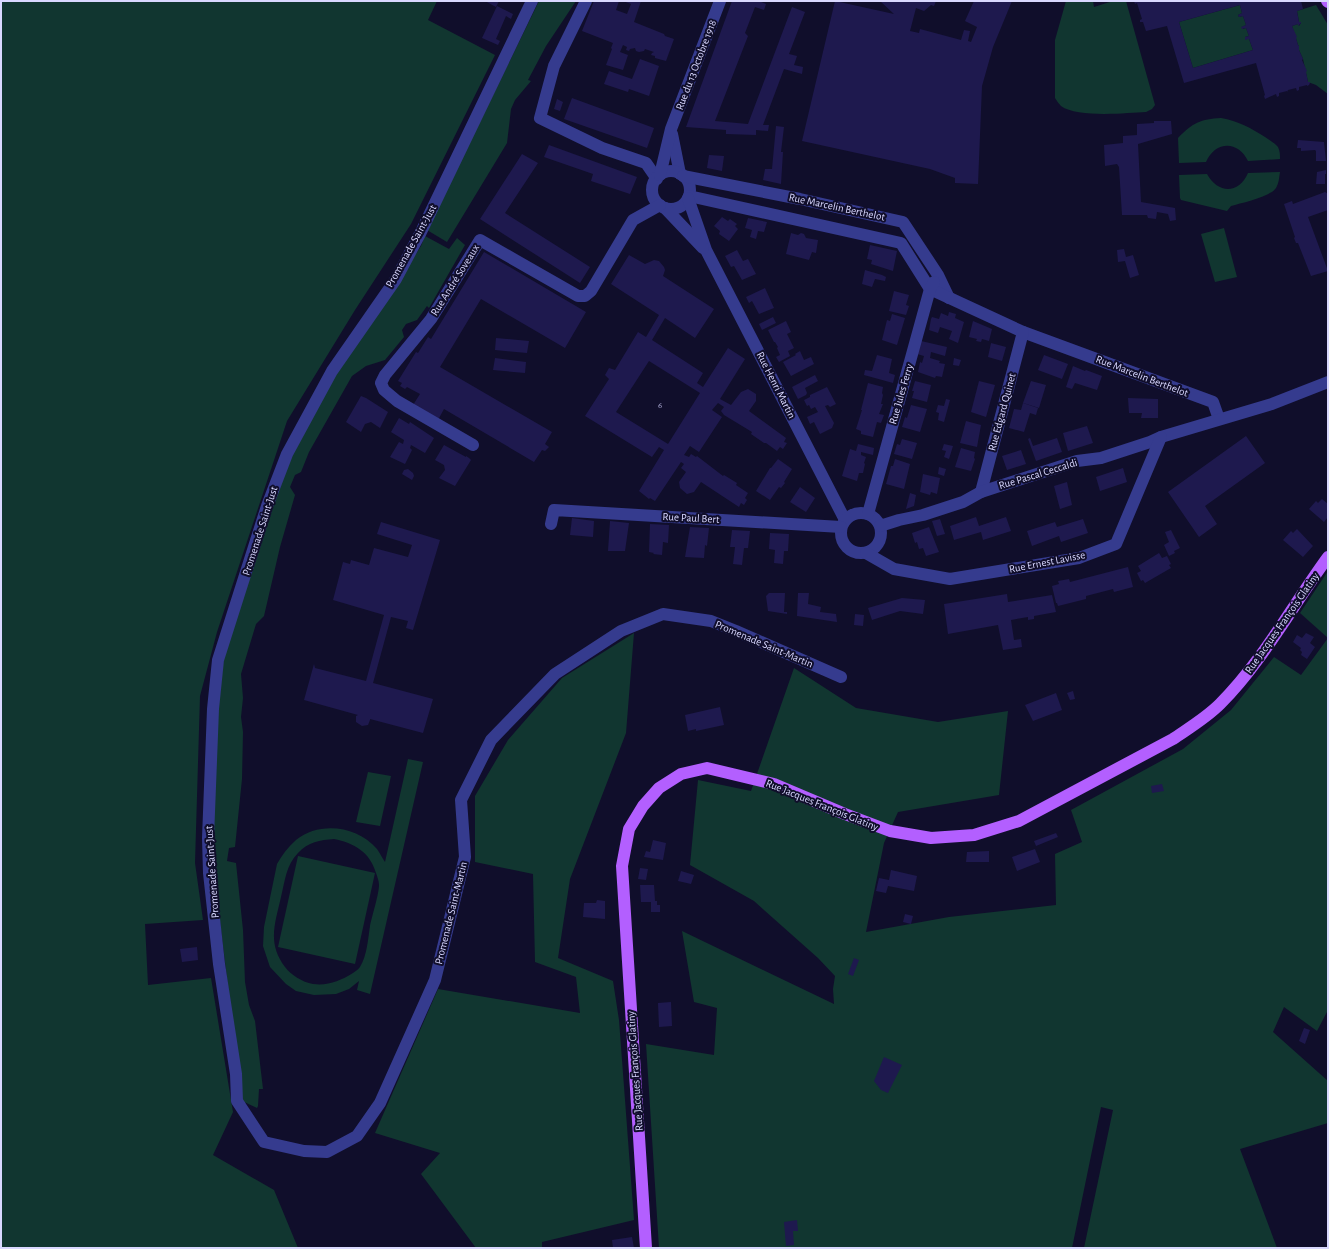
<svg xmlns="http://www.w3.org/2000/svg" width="1329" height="1249" font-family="'Alegreya Sans',sans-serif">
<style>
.green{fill:#113630;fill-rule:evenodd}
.building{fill:#1e194e;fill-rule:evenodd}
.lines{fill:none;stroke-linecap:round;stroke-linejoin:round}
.minor{stroke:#353b8e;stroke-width:12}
.major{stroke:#b35fff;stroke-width:12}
.labels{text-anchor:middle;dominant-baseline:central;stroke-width:4;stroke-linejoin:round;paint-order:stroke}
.number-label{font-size:9px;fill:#aaa8d3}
.street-label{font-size:11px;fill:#d9d8ff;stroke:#100e2b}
</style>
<rect width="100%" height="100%" fill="#100e2b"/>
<!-- green -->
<g class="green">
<path d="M1 1H437L428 20 495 55 411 224 355 310 287 421 217 632 200 696 195 863 203 920 145 924 148 985 211 978 233 1112 213 1155 274 1190 298 1248H1Z"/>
<path d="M539 1H576L546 46 528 80 531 81 515 100 511 109 507 143 447 242 427 230Z"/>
<path d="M1066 1H1093L1094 7 1113 1H1126L1155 105 1152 109 1146 112C1126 113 1077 118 1061 106 1059 104 1057 101 1055 98V40Z"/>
<path d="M1240 5 1242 13 1238 15 1239 17 1243 16 1246 25 1242 27 1243 29 1246 28 1249 36 1245 37V39H1249L1253 50 1193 68 1179 22Z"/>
<path d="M1316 5 1328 25V94L1316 85 1308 82 1303 59 1299 50V46L1298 45 1292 26 1298 24 1299 26 1301 23 1299 22 1297 11Z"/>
<path d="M1221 118C1238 121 1251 128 1265 137 1269 140 1275 143 1278 147 1280 151 1280 155 1280 159L1248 161C1238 140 1215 141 1206 162L1179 163 1178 138C1192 123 1201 119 1221 118Z"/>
<path d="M1280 172C1279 178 1279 183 1276 188 1270 197 1242 203 1231 206L1227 211 1181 200 1180 198 1179 175 1207 174C1218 194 1239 194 1248 173Z"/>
<path d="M1224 228 1237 277 1215 282 1201 234Z"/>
<path d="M425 236 449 249 457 238 465 245 429 308 427 306 417 320 406 324 402 330 404 337 385 360 366 366 352 376 309 452 301 472 295 475 290 487 295 495 280 547 264 616 256 624 241 674 243 698 241 717 243 732 242 779 235 847 229 848 227 861 236 863 243 930 245 982 249 1005 255 1021 263 1089H259L258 1106 257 1108 242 1101 212 856 218 711 224 655 291 453 332 375 391 293 421 246Z"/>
<path d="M1328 571V638L1300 613Z"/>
<path d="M634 633 626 733 570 879 558 958 613 981 619 1020 634 1220 542 1242V1248H476L421 1174 440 1153 375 1133 438 989 580 1013 576 977 535 962 533 874 475 862V796L508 740 562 678Z"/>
<path d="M1328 638V1010L1317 1031 1284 1007 1273 1032 1328 1081V1123L1240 1149 1277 1248H1084L1113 1110 1101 1107 1072 1248H659L646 1044 714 1055 717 1008 694 1002 682 931 834 1004 833 989 835 976 818 958 754 901 690 865 698 780 751 791 794 668 856 708 938 722 1008 711 999 795 898 812 884 843 866 932 949 917 1056 905 1055 854 1082 842 1071 810 1183 749 1231 710 1274 657 1301 675Z"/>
<path d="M408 759 423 762 370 994 357 990 359 981 349 989 336 994 314 995 296 991 286 984 270 967 263 946 264 927 277 864C282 855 288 847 296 840 320 821 357 826 377 849 380 853 382 858 385 862ZM334 839C354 843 370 852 376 873 377 876 379 881 379 885 379 894 372 916 370 926 368 939 367 956 360 967 358 970 355 971 353 973 340 981 328 986 313 984 302 982 291 975 285 967 267 943 275 924 281 897 285 881 286 865 298 853 308 842 320 840 334 839Z"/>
<path d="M368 772 391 776 380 826 356 822Z"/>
<path d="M298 856 375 873 355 964 278 947Z"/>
</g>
<!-- building -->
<g class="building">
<path d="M485 1H499L496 7Z"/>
<path d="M594 1H619L616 10 627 14 631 4 623 1H641L634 22 664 34 665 36 674 39 666 61 655 58V56L651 55 652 53 654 52 645 49 644 51 639 52 636 51 635 48 630 49 629 51 626 50 627 47 623 45 620 52 628 55 623 70 606 65 612 49 611 48 613 43 582 31Z"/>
<path d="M732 1H759L766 4 764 10 755 7 745 33 748 36 715 121 748 124 792 7 805 12 789 54 797 56 794 65 803 67 802 74 784 69 763 125H769L768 131 756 130V135L726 134V130L686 127Z"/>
<path d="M835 1 894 14 880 1H936L934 6 931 5 924 11 916 8 910 31 919 33 920 29 961 40 964 30 970 31 968 41 971 42 977 27 965 21 974 1H1012L993 47 982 86 978 184 955 183V178L930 169 802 141Z"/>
<path d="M1134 1H1301L1303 9 1297 11 1299 22H1301V23L1298 26V24L1292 26 1297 37 1296 38 1298 45 1299 46V50L1303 59 1302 60 1307 71 1306 72 1308 82H1310V83L1309 85 1307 86V85L1299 87V90L1297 91 1296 88 1288 90 1287 92V91L1279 93V96L1277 97 1276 94 1265 99 1264 96 1265 95 1256 63 1184 83 1167 26 1146 31 1143 22H1140V20L1142 19 1137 3 1135 4ZM1240 5 1242 13 1238 15 1239 17 1243 16 1246 25 1241 27 1242 29 1246 28 1249 36 1245 37V40L1249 39 1253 50 1193 68 1179 22Z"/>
<path d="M497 6 513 14 511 19 506 16 496 39 500 41 498 45 482 38Z"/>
<path d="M640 59 659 66 649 96 629 89 628 92 604 84 609 71 632 79Z"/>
<path d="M572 98 654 128 647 148 564 119Z"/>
<path d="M557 99 563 102 560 111 554 109Z"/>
<path d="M1154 121H1171L1172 134 1138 144 1141 202 1175 208 1176 220 1170 221 1168 214 1157 212 1156 219 1148 218 1147 215H1122L1119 167 1117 164 1105 166 1104 145 1123 143V136L1137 135V124L1154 123Z"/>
<path d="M776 126 784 127 781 152H783L781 184 763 180 765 169H772Z"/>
<path d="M1298 140 1324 142 1326 161H1316V151L1315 150 1301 151V148H1297Z"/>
<path d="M549 145 637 177 630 194 591 181 593 174 544 157Z"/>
<path d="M522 154 538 163 505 213 590 267 580 283 480 219Z"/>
<path d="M709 155 724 156 722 171 707 168Z"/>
<path d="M1326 170V174H1325V184H1316L1317 172Z"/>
<path d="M1325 192 1328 194V210L1308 217 1328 271 1311 276 1298 243H1296L1294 238 1295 237 1284 204 1292 201 1293 204Z"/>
<path d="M722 217 728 221 730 219 737 224 735 226 738 229 729 241 719 234 720 231 714 226Z"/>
<path d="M748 218 767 222 764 232 758 231 756 239 750 237 752 230 745 228Z"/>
<path d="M791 233 798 235 801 233 804 234 806 238 818 240 816 253 812 252 809 260 786 254Z"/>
<path d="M870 245 897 251 893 271 871 264 872 260 867 259Z"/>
<path d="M1124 249 1126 257 1133 255 1139 275 1130 278 1125 261 1118 262 1117 250Z"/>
<path d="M737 250 743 261 748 259 756 274 742 280 734 266 731 267 725 256Z"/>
<path d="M484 252 586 312 565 348 481 299 440 367 552 432 545 444 549 447 545 451 542 450 534 462 444 409 438 420 413 405 420 394 407 387 405 389 400 386 402 383 398 381 416 352 418 353 428 337 431 339Z"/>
<path d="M629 255 645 264 654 260 659 261 664 267 665 270 663 276 714 309 695 338 665 318 652 340 703 373 697 383 703 387 728 348 745 359 720 399 731 405 741 392 748 389 756 394V401L749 411 786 438 784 442 787 443 783 449 780 447 777 451 766 443H764L751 434 752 432 724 415 721 411 724 407 718 403 712 410 722 417 699 452 690 446 684 455 689 457 691 454 696 457 697 456 723 476 724 475 737 483 736 485 748 493 745 498 747 500 744 505 741 503 739 507 701 482 694 492 687 494 680 488 679 482 686 472 681 468 684 464 681 462 655 501 650 498 649 499 639 491 664 450 659 447 652 457 585 416 609 379 605 375 609 368 615 370 638 332 646 337 659 315 611 284ZM649 361 700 393 668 444 616 412Z"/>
<path d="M865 270 882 275 886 277 885 281 875 279 872 287 862 284Z"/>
<path d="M765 288 774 308 759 314 752 301 749 303 746 297Z"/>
<path d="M894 291 909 295 906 305 909 306 906 315 889 311Z"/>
<path d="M949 312 956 314 955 318 964 322 958 343 949 339 952 331 940 327 938 333 929 330 931 319 932 317 939 319 941 313 948 316Z"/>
<path d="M892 314 905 318 897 345 882 340 887 320 890 321Z"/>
<path d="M773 317 776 323 762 330 759 324Z"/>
<path d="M786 321 791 332 787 334 794 348 788 351 790 356 779 362 776 357 780 355 777 348 778 347 775 342H774L768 330Z"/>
<path d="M973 321 992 329 989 341 982 339 981 342 976 341 977 339 969 337Z"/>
<path d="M496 338 529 341 527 353 495 350Z"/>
<path d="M921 341 947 347 945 356 931 352 930 358 940 361 939 363 945 364 942 377 936 376 935 378 918 372 920 362 922 363 924 356 917 354Z"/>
<path d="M991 343 1006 347 1002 361 988 357Z"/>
<path d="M800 351 804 360 811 357 814 364 791 376 783 362 796 355 795 354Z"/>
<path d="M877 355 892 359 889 373 895 375 893 383 864 375 865 370 872 371Z"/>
<path d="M1044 355 1068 364 1062 379 1038 370Z"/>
<path d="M495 358 526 362 525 373 493 370Z"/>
<path d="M954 358 961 360 959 366 953 365Z"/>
<path d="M1073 366 1085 371 1086 370 1102 376 1097 390 1075 383 1072 389 1066 387Z"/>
<path d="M815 375 818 381 805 388 807 393 806 395 798 399 792 387Z"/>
<path d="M915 381 931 385 927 402 912 398 914 391H912Z"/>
<path d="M979 381 995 385 986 417 971 412Z"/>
<path d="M1031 381 1046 385 1039 408 1023 403Z"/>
<path d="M868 383 883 387 882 393 883 395 881 404H883L879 414 884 415 881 423 877 422 873 437 861 434V431L856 429 862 410H861Z"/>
<path d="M827 387 836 404 830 407 828 405 825 406 834 423 832 428 820 434 814 422 810 424 807 417 818 412 815 407 811 409 809 405 807 406 804 400 810 397V395Z"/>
<path d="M361 396 366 398 388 412 380 428 371 422 365 424 361 432 346 422Z"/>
<path d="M1128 398 1158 399V418H1141L1142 413H1129Z"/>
<path d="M946 399 950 400 944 422 938 420 939 413 936 412 938 405 944 406Z"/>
<path d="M1023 403 1038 408 1036 415 1030 413 1024 432 1009 428 1014 409 1021 410Z"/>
<path d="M911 405 927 409 920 432 902 427 905 417 907 418Z"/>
<path d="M399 418 409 424 410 422 434 438 425 453 411 445 410 448 412 450 405 464 390 457 399 442 403 444 404 440 391 432Z"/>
<path d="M966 421 981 425 977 447 960 443Z"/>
<path d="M1087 426 1093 443 1068 451 1063 433Z"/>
<path d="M1246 436 1265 463 1205 506 1217 524 1199 537 1168 492Z"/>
<path d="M1030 438 1033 446 1057 438 1062 452 1036 461 1028 439Z"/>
<path d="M902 439 917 443 912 459 894 454 897 444 900 445Z"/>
<path d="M858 444 874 448 873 455 861 452V455L866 457 864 463 865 464 863 473H859L857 481 842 476 850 449 856 451Z"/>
<path d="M944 444 953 446 949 459 944 457 946 451 942 450Z"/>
<path d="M444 445 466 457V456L469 458 471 460 455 486 439 478 445 470 444 465 435 460Z"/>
<path d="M961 448 975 452 974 458 975 459 971 471 955 467Z"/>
<path d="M1021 450 1026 464 1007 470 1002 456Z"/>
<path d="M778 459 792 469 784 482 785 483 781 488 779 487 770 500 756 491 770 468H771Z"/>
<path d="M895 459 910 464 904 489 886 484 891 466H893Z"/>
<path d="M939 467 946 469 944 476 938 474Z"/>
<path d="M1123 468 1127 482 1100 491 1096 477Z"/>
<path d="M408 469 413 473 414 476 412 480 402 474 404 470Z"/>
<path d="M923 474 940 478 937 494 931 492 930 495 920 492Z"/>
<path d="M1067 482 1072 505 1060 509 1054 486Z"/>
<path d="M800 487 815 498 806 512 790 502Z"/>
<path d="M910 493 916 495 914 506 906 509Z"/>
<path d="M1322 499 1328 504V517L1324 522 1309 509 1316 501 1318 503Z"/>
<path d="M976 517 979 526 1006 517 1011 531 983 540 981 532 954 540 950 526Z"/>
<path d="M572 518 594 521 593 537 570 535Z"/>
<path d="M940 519 945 534 937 536 932 521Z"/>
<path d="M1083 519 1088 533 1061 542 1059 536 1032 546 1027 531 1055 522 1057 527Z"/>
<path d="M610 521 629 523 625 551H608Z"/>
<path d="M381 522 440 540 413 630 406 628 408 621 391 617 373 683 433 699 423 733 370 719V720L368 725 362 726 356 722V716L358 715 304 700 314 664 315 668 366 681 384 615 333 600 343 562 350 564 351 560 369 565 374 548 408 557 412 545 377 534Z"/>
<path d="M650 524 669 525 668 543 663 542 662 555 653 554 654 553 649 552Z"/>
<path d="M690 527 709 528 707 546 705 545 704 558 685 557Z"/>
<path d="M929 527 939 552 926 556 923 548 919 549 917 542 915 543 912 533Z"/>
<path d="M1297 529 1313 546 1303 557 1283 540 1291 531 1293 533Z"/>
<path d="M732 530 750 531 748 548H744L742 565 733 564 735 547H730Z"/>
<path d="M1171 530 1180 548 1174 551 1175 553 1169 556 1164 545 1169 542 1165 532Z"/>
<path d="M770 533 789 534 788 551H784L783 564 774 563 775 550 769 549Z"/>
<path d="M1159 553 1162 558 1167 556 1171 564 1169 565 1171 568 1145 583 1143 580 1141 581 1137 573 1141 571 1138 566Z"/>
<path d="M1128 567 1133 587 1114 592 1113 589 1086 596V599L1058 606 1057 603H1056L1052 586 1059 584 1058 581 1069 579 1070 582Z"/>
<path d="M769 593H785L784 612H787V614L768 611 766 596Z"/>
<path d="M798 593H809L808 604 821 607 820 612 836 614 837 622 797 616Z"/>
<path d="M1007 594 1008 602 1052 595 1056 612 1034 616V619L1028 620V617L1011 620 1014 640 1021 639 1022 647 1003 650 998 625 948 634 944 604Z"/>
<path d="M902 598 925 600 923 614 900 611 872 620 868 608Z"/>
<path d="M855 614 864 615 863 626 854 625Z"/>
<path d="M1306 633 1314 637 1310 643 1315 647 1307 659 1301 655 1302 652 1300 650 1301 648 1293 642 1297 635 1302 638Z"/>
<path d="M1073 691 1075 699 1070 700 1067 693Z"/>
<path d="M1056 693 1062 710 1033 721 1025 705Z"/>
<path d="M720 707 724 725 696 731V729L688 731 685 715Z"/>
<path d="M1162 784 1164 791 1152 793 1151 786Z"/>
<path d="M1056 833 1058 837 1036 846 1034 841Z"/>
<path d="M653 840 666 843 663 860 644 857 646 851 650 852Z"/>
<path d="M1035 849 1040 862 1017 871 1012 857Z"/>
<path d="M989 851V862H966L967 852Z"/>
<path d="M640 868 648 869 646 880 638 879Z"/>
<path d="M891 870 917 876 914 891 888 886 886 893 876 891 879 878 889 880Z"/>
<path d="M681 871 694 875 691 884 678 881Z"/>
<path d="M640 885H654L655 901H657V905H660V912H651V902H641Z"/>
<path d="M597 900 605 901V919L583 917 584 903H596Z"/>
<path d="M905 914 913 916 911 924 903 922Z"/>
<path d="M197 947 198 960 182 962 180 949Z"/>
<path d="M854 958 859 960 853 976 848 974Z"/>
<path d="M671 1002 672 1026 659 1027 658 1003Z"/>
<path d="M1304 1028 1310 1030 1305 1044 1299 1041Z"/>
<path d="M884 1057 902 1065 888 1093 881 1090 874 1081Z"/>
<path d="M797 1220 798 1231H793L794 1245 786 1246 784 1222Z"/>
<path d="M632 1237 634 1248H613L612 1240Z"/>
</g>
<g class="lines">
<!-- minor -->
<g class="minor">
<path d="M532 1 421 232 396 279 332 371 287 454 267 506 218 660 213 709 208 838 209 873 219 964 236 1074 237 1101 264 1142 304 1151 327 1152 357 1136 380 1103 435 980 465 857 461 800 491 740 555 674 621 631 663 614 711 621 736 631 841 677"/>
<path d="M586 1 554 66 540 118 602 148 646 163 657 179"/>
<path d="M672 134 680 174"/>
<circle cx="671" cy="190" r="19"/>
<path d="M660 175 671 129 720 1"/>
<path d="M683 176 800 199 903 222 938 275 949 298"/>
<path d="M689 196 901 243 930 289 1023 332 1213 402 1219 419"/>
<path d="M688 198 706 250 845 520"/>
<path d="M665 208 703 248"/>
<path d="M473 445 397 401 384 390 381 383 385 375 431 319 480 240 578 296H585L591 291 633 220 660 205"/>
<path d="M981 492 1023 332"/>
<circle cx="861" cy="533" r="20"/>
<path d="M868 514 930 289 934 282"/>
<path d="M551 524 554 510 841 527"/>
<path d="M880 526 899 520 923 515 963 502 981 492 1077 461 1101 458 1150 442 1161 437 1272 404 1328 382"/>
<path d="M866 553 894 569 950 579 1079 558 1116 544 1161 437"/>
</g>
<!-- major -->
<g class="major">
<path d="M1327 1 1328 2"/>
<path d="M646 1248 622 866 629 829 643 806 659 788 681 774 707 768 774 784 845 814 890 831 931 838 974 835 1019 821 1173 739C1189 728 1206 718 1220 704 1263 661 1292 606 1328 557"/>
</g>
</g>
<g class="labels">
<!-- number labels -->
<g class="number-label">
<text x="660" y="405">6</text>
</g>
<!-- street labels -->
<g class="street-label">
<text transform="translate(696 65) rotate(-69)">Rue du 13 Octobre 1918</text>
<text transform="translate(837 207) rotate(12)">Rue Marcelin Berthelot</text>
<text transform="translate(411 246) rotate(-61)">Promenade Saint-Just</text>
<text transform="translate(455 280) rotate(-58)">Rue André Soveaux</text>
<text transform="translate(1142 376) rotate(21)">Rue Marcelin Berthelot</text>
<text transform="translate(776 385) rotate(63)">Rue Henri Martin</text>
<text transform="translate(901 394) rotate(-74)">Rue Jules Ferry</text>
<text transform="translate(1002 412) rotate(-75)">Rue Edgard Quinet</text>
<text transform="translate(1038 474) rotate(-17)">Rue Pascal Ceccaldi</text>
<text transform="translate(691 518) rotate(3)">Rue Paul Bert</text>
<text transform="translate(260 531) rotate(-72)">Promenade Saint-Just</text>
<text transform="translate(1047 562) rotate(-11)">Rue Ernest Lavisse</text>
<text transform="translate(1282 623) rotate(-55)">Rue Jacques François Glatiny</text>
<text transform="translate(764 644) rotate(23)">Promenade Saint-Martin</text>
<text transform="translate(822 805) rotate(22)">Rue Jacques François Glatiny</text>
<text transform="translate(212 872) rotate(-94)">Promenade Saint-Just</text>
<text transform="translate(451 913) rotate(-76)">Promenade Saint-Martin</text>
<text transform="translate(635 1071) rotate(-94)">Rue Jacques François Glatiny</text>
</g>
</g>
<!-- border -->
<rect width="1329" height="1249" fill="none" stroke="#d9d8ff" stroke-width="4"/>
</svg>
